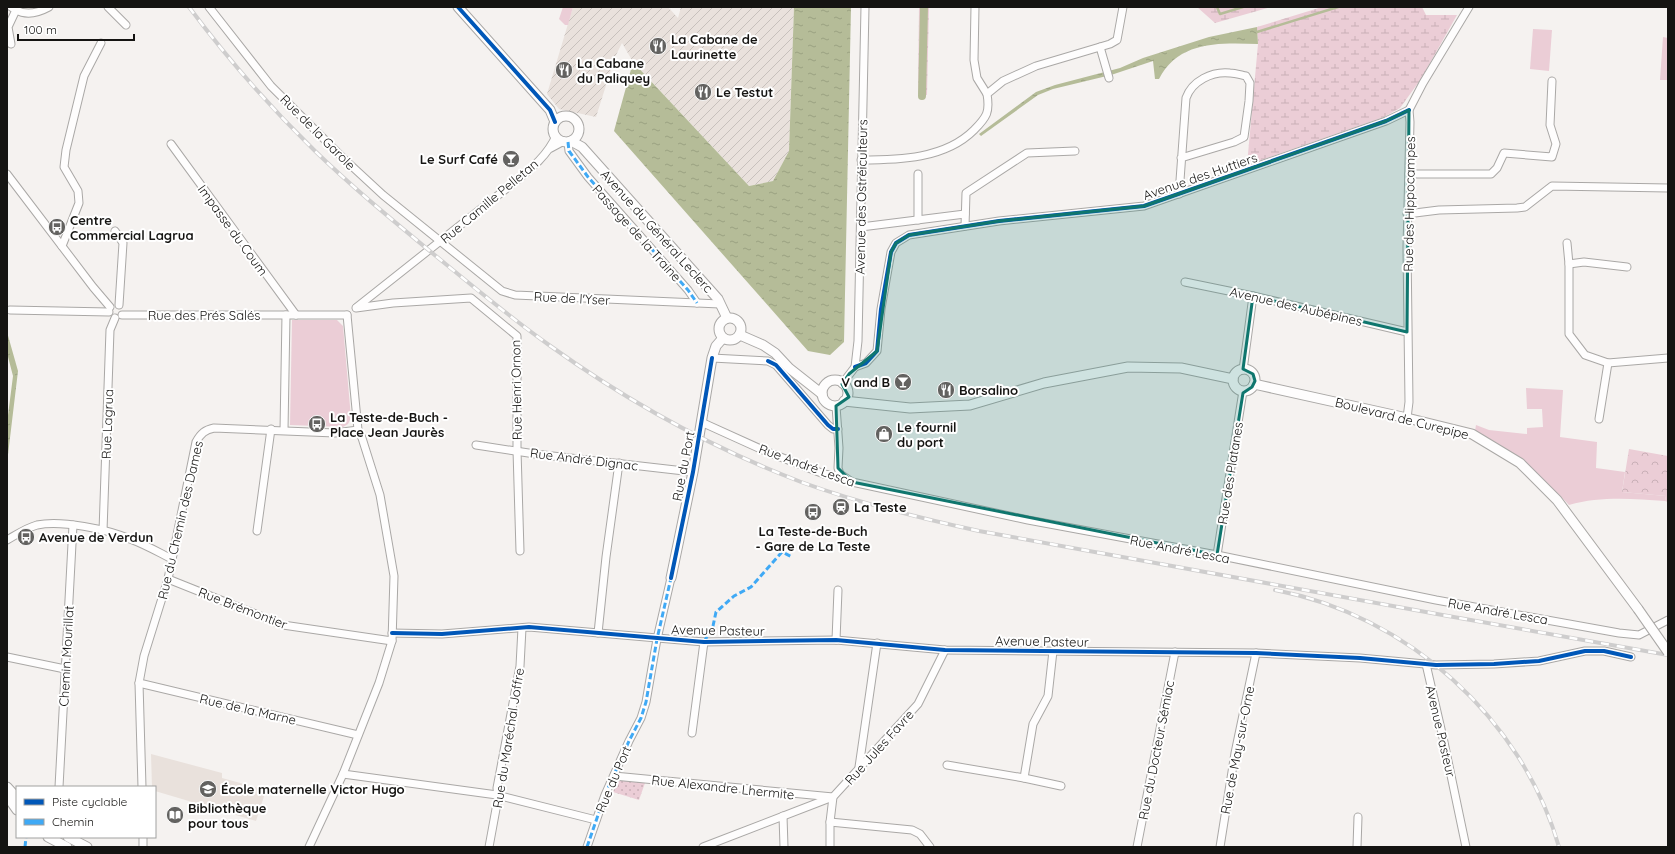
<svg xmlns="http://www.w3.org/2000/svg" width="1675" height="854" font-family="Quicksand,sans-serif">
<style>
.built{fill:#e9e1dc}
.industrial{fill:url(#industrial-furrows)}
.green{fill:#ebcdd6}
.forest{fill:url(#forest-crowns)}
.wetland{fill:url(#wetland-marsh)}
.park{fill:url(#park-dots)}
.water{fill:url(#water-ripples)}
.lines{fill:none;stroke-linecap:round;stroke-linejoin:round}
.stream{stroke:#b5bc98;stroke-width:2.5}
.canal{stroke:#b5bc98;stroke-width:8}
.street-casing{stroke:#aaa8a6;stroke-width:9}
.secondary-casing{stroke:#aaa8a6;stroke-width:11}
.street{stroke:#fefdfd;stroke-width:7}
.secondary{stroke:#fefdfd;stroke-width:9}
.rail-casing{stroke:#cecdcd;stroke-width:4}
.rail{stroke:#fff;stroke-width:2.5;stroke-dasharray:8;stroke-linecap:butt}
.secondary-bridge-casing{stroke:#aaa8a6;stroke-width:11;stroke-linecap:butt}
.secondary-bridge{stroke:#fefdfd;stroke-width:9}
.quiet{stroke:#3fa9f5;stroke-width:3;stroke-dasharray:6 3;stroke-linecap:butt}
.cycleway-casing{stroke:#fff;stroke-width:6}
.cycleway{stroke:#0057b8;stroke-width:4}
.marked{fill:#0f766e;fill-opacity:0.2;stroke:#0f766e;stroke-width:3;stroke-linejoin:round}
.labels{text-anchor:middle;dominant-baseline:central;stroke-width:4;stroke-linejoin:round;paint-order:stroke}
.poi-label{font-size:13px;font-weight:bold;fill:#151412;stroke:#fff;text-anchor:start}
.street-label{font-size:13px;fill:#151412;stroke:#fff}
</style>
<defs>
<pattern id="industrial-furrows" width="10" height="10" patternUnits="userSpaceOnUse"><rect width="10" height="10" fill="#e9e1dc"/><path d="M-1 1l2-2M0 10L10 0M9 11l2-2" fill="none" stroke="#c7c0bc"/></pattern>
<pattern id="forest-crowns" width="20" height="18" patternUnits="userSpaceOnUse"><rect width="20" height="18" fill="#ebcdd6"/><path d="M2 6a3 3 0 1 1 6 0M12 15a3 3 0 1 1 6 0" fill="none" stroke="#c9afb7"/></pattern>
<pattern id="wetland-marsh" width="20" height="14" patternUnits="userSpaceOnUse"><rect width="20" height="14" fill="#ebcdd6"/><path d="M1 5h8M5 5V1M11 12h8M15 12V8" fill="none" stroke="#c9afb7"/></pattern>
<pattern id="park-dots" width="8" height="8" patternUnits="userSpaceOnUse"><rect width="8" height="8" fill="#ebcdd6"/><path d="M2 2h.1M6 6h.1" fill="none" stroke="#c9afb7" stroke-width="1.8" stroke-linecap="round"/></pattern>
<pattern id="water-ripples" width="26" height="14" patternUnits="userSpaceOnUse"><rect width="26" height="14" fill="#b5bc98"/><path d="M2 4q2-2 4 0t4 0M15 11q2-2 4 0t4 0" fill="none" stroke="#9ba182"/></pattern>
</defs>
<rect width="100%" height="100%" fill="#f5f2f0"/>
<!-- built -->
<path class="built" d="M151 754 222 773V778L266 790 256 821 155 791V787H152Z"/>
<!-- industrial -->
<path class="industrial" d="M573 7H668L678 18 681 7H794L789 151 773 181 749 186 633 62 622 43 615 57 596 117 559 109 547 94Z"/>
<!-- green -->
<g class="green">
<path d="M563 7H573L568 25H565L559 19Z"/>
<path d="M1533 29 1552 30 1549 71 1530 69Z"/>
<path d="M1663 37 1668 38V80H1660Z"/>
<path d="M292 320H337L343 326 351 418 348 424 343 427 290 425Z"/>
<path d="M1526 388 1563 390 1560 437 1597 442 1596 468 1625 472 1622 492 1666 496 1665 501C1633 499 1601 496 1569 505 1541 475 1512 449 1475 431L1476 425 1489 430 1527 434V428L1543 427 1542 409H1527Z"/>
</g>
<!-- forest -->
<path class="forest" d="M1629 449 1668 456V502L1665 501 1666 496 1622 492Z"/>
<!-- wetland -->
<g class="wetland">
<path d="M919 7H929L927 95 918 94Z"/>
<path d="M1197 7H1271L1215 23Z"/>
<path d="M1322 7H1422L1426 15H1457L1421 79 1400 108 1384 117 1247 165 1258 44 1257 27Z"/>
</g>
<!-- park -->
<path class="park" d="M619 779 645 783 639 800 613 792Z"/>
<!-- water -->
<g class="water">
<path d="M794 7H851L844 342 830 355 808 351 614 131 633 62 749 186 773 181 789 151Z"/>
<path d="M1257 27 1258 44C1221 43 1179 40 1159 79H1155L1153 61 1111 75 1053 89 1038 95 981 136 979 134 1036 92 1055 85 1120 68 1143 58 1209 37Z"/>
<path d="M7 332 18 371 7 463V423L13 376 7 353Z"/>
</g>
<g class="lines">
<!-- stream -->
<g class="stream">
<path d="M1217 7 1220 14 1243 7"/>
<path d="M1257 32 1338 7"/>
</g>
<!-- canal -->
<path class="canal" d="M922 96 924 7"/>
<defs>
<g id="street">
<path d="M108 7 126 25"/>
<path d="M209 7 271 86 343 158 383 195 502 291 515 295 720 304"/>
<path d="M975 7 974 60 977 78 987 94"/>
<path d="M16 10C27 16 38 13 49 7"/>
<path d="M11 44 8 27 16 10 11 7"/>
<path d="M1100 47 1109 78"/>
<path d="M568 142 569 151 588 177 688 290 697 303"/>
<path d="M171 144 296 315"/>
<path d="M551 148 564 141"/>
<path d="M861 160C899 160 945 159 974 130 987 117 990 112 987 94L1003 81 1036 66 1110 44 1117 40 1123 7"/>
<path d="M7 174 93 287 110 307"/>
<path d="M918 174V220"/>
<path d="M1409 174H1491L1497 168 1504 153 1552 157 1556 144 1550 125 1552 81"/>
<path d="M1179 194 1186 98C1192 81 1212 71 1230 73 1235 73 1241 75 1246 76L1250 83 1249 101 1244 137 1234 142 1181 158"/>
<path d="M1407 214 1439 210 1517 208 1525 207 1552 186 1668 188"/>
<path d="M965 226 966 193 1027 153 1075 151"/>
<path d="M861 227 965 214"/>
<path d="M115 231 123 243 119 305"/>
<path d="M1567 243 1569 264V334L1585 355 1608 363 1668 358"/>
<path d="M62 246 79 203 78 191 64 167 66 150 84 76 101 43"/>
<path d="M1569 264 1584 262 1627 267"/>
<path d="M1185 282 1253 296 1407 332"/>
<path d="M357 307 511 185C528 171 547 157 556 136"/>
<path d="M356 308 393 303 471 298 517 336V450L520 551"/>
<path d="M10 310 109 312"/>
<path d="M122 315H347"/>
<path d="M712 358 768 361 776 365 828 425 833 429H838"/>
<path d="M855 367 866 363 877 351 881 309 891 252 896 243 909 235 999 221 1144 206 1386 121 1409 110"/>
<path d="M1243 370 1253 296"/>
<path d="M842 384 855 367 858 341 865 7"/>
<path d="M836 406 839 448 838 468 840 474"/>
<path d="M1407 418 1409 402 1407 248 1410 122 1409 110 1423 83 1469 7"/>
<path d="M1599 419 1608 363"/>
<path d="M701 422 765 451 824 474 835 476 840 474 852 482 1028 520 1217 555 1436 600 1619 633 1639 635 1668 620"/>
<path d="M284 430 286 315"/>
<path d="M476 445 535 454 693 472"/>
<path d="M103 531 110 330 115 318"/>
<path d="M257 531 271 429"/>
<path d="M7 540C16 535 26 528 37 525 61 520 107 529 130 539 144 544 158 552 172 559"/>
<path d="M1217 555 1243 391"/>
<path d="M168 579 283 625 392 641"/>
<path d="M392 633 442 634 529 627 704 642 836 640 945 650 1256 653 1360 658 1436 665 1494 664 1539 661 1585 651H1604L1631 657"/>
<path d="M598 633 606 557 619 463"/>
<path d="M836 640 838 590"/>
<path d="M7 657 65 669"/>
<path d="M1426 664 1444 742 1466 847"/>
<path d="M139 683 358 735"/>
<path d="M692 733 704 642"/>
<path d="M947 765 1024 778 1061 786"/>
<path d="M859 767 877 643"/>
<path d="M343 774 497 795 596 820"/>
<path d="M614 776 833 797"/>
<path d="M1024 778 1033 724 1048 696 1053 651"/>
<path d="M59 787 73 525"/>
<path d="M142 787 139 683 144 656 168 579 196 442C201 433 205 430 214 428L335 433 358 430"/>
<path d="M783 816 784 847"/>
<path d="M830 822 912 830 920 834 930 847"/>
<path d="M143 837V847"/>
<path d="M309 847 343 774 379 683 392 641 394 576 380 495 362 438 358 430 347 315"/>
<path d="M489 847 498 798 497 788 520 666 522 628"/>
<path d="M587 847 605 795 629 741 641 718 646 702 657 639 671 578"/>
<path d="M703 847 830 798"/>
<path d="M830 847V822L833 797 918 704 945 650"/>
<path d="M1137 847 1175 652"/>
<path d="M1220 847 1235 753 1256 653"/>
<path d="M1357 847 1358 817"/>
</g>
<g id="secondary">
<path d="M458 7 550 110 555 122"/>
<circle cx="566" cy="129" r="13"/>
<path d="M571 141 582 147 710 290 718 299 727 318"/>
<circle cx="730" cy="329" r="11"/>
<path d="M740 335 763 345 775 353 789 368 822 394"/>
<circle cx="1244" cy="380" r="11"/>
<circle cx="835" cy="393" r="13"/>
<path d="M1254 384 1407 418 1472 434 1520 463 1557 500 1638 609"/>
<path d="M844 401 910 408 970 405 1044 383 1128 367 1181 368 1233 379"/>
<path d="M671 578 693 472 712 358 716 346 723 338"/>
<path d="M7 787 17 798"/>
<path d="M7 796 17 810"/>
<path d="M48 837 67 847"/>
<path d="M68 837 87 847"/>
</g>
</defs>
<!-- street casing -->
<use href="#street" class="street-casing"/>
<!-- secondary casing -->
<use href="#secondary" class="secondary-casing"/>
<!-- street -->
<use href="#street" class="street"/>
<!-- secondary -->
<use href="#secondary" class="secondary"/>
<defs>
<g id="rail">
<path d="M189 7C227 58 268 105 314 150 351 186 391 219 431 252 470 284 508 316 549 345 627 401 712 448 801 482 859 503 919 518 979 531L1448 616 1668 655"/>
<path d="M1275 590C1407 615 1522 718 1559 847"/>
</g>
</defs>
<!-- rail casing -->
<use href="#rail" class="rail-casing"/>
<!-- rail -->
<use href="#rail" class="rail"/>
<defs>
<path id="secondary-bridge" d="M1638 609 1668 652"/>
</defs>
<!-- secondary-bridge casing -->
<use href="#secondary-bridge" class="secondary-bridge-casing"/>
<!-- secondary-bridge -->
<use href="#secondary-bridge" class="secondary-bridge"/>
<!-- quiet -->
<g class="quiet">
<path d="M568 142 569 151 588 177 688 290 697 303"/>
<path d="M704 642 713 626 716 612 734 596 751 587 782 552 792 557"/>
<path d="M25 847 26 837"/>
<path d="M587 847 605 795 629 741 641 718 646 702 657 639 671 578"/>
</g>
<defs>
<g id="cycleway">
<path d="M458 7 550 110 555 122"/>
<path d="M768 361 776 365 828 425 833 429H838"/>
<path d="M855 367 866 363 877 351 881 309 891 252 896 243 909 235 999 221 1144 206 1386 121 1409 110"/>
<path d="M671 578 693 472 712 358"/>
<path d="M392 633 442 634 529 627 704 642 836 640 945 650 1256 653 1360 658 1436 665 1494 664 1539 661 1585 651H1604L1631 657"/>
</g>
</defs>
<!-- cycleway casing -->
<use href="#cycleway" class="cycleway-casing"/>
<!-- cycleway -->
<use href="#cycleway" class="cycleway"/>
</g>
<!-- marked area -->
<path class="marked" d="M1409 110 1407 332 1253 296 1243 369 1253 374 1255 381 1252 387 1243 393 1217 555 852 482 838 468 836 406 849 397 842 384 849 374 877 351 891 252 896 243 909 235 999 221 1144 206 1386 121Z"/>
<!-- icons -->
<defs>
<symbol id="restaurant-disc" viewBox="-11 -11 22 22"><circle r="9.5" fill="#636260" stroke="#fff"/><path d="M-5-6h1v4h1v-4h1v4h1v-4h1v5L-1.5 .5V6h-2V.5L-5-1ZM5-6V6H3V1.5H1.5Q1.5-4 5-6Z" fill="#fff"/></symbol>
<symbol id="bar-disc" viewBox="-11 -11 22 22"><circle r="9.5" fill="#636260" stroke="#fff"/><path d="M-6-5H6L.8 .8V4.5H3.5V6h-7V4.5H-.8V.8Z" fill="#fff"/></symbol>
<symbol id="bus-disc" viewBox="-11 -11 22 22"><circle r="9.5" fill="#636260" stroke="#fff"/><path d="M-5-6H5V4H4V6H2V4H-2V6H-4V4H-5ZM-3.5-4V0h7V-4ZM-3.5 1.2v1.5H-2V1.2ZM2 1.2v1.5H3.5V1.2Z" fill="#fff"/></symbol>
<symbol id="shop-disc" viewBox="-11 -11 22 22"><circle r="9.5" fill="#636260" stroke="#fff"/><path d="M-5-2.5h2.3a2.7 3.5 0 0 1 5.4 0H5L5.5 6h-11ZM-1.5-2.5h3a1.5 2.3 0 0 0-3 0Z" fill="#fff"/></symbol>
<symbol id="station-disc" viewBox="-11 -11 22 22"><circle r="9.5" fill="#636260" stroke="#fff"/><path d="M-3-6H3Q5-6 5-4V2Q5 4 3 4L4.5 6H3L1.5 4h-3L-3 6H-4.5L-3 4Q-5 4-5 2V-4Q-5-6-3-6ZM-3.5-4v3h7v-3ZM-3.5 1v1.5H-2V1ZM2 1v1.5H3.5V1Z" fill="#fff"/></symbol>
<symbol id="school-disc" viewBox="-11 -11 22 22"><circle r="9.5" fill="#636260" stroke="#fff"/><path d="M0-5L7-2L0 1L-7-2ZM-4 1L0 2.5L4 1V4Q0 6-4 4Z" fill="#fff"/></symbol>
<symbol id="library-disc" viewBox="-11 -11 22 22"><circle r="9.5" fill="#636260" stroke="#fff"/><path d="M-6-4Q-3-5.5-.7-3.5V5Q-3 3-6 4ZM6-4Q3-5.5 .7-3.5V5Q3 3 6 4Z" fill="#fff"/></symbol>
</defs>
<g fill-rule="evenodd">
<use href="#restaurant-disc" x="648" y="36" width="20" height="20"/>
<use href="#restaurant-disc" x="554" y="60" width="20" height="20"/>
<use href="#restaurant-disc" x="693" y="82" width="20" height="20"/>
<use href="#bar-disc" x="501" y="149" width="20" height="20"/>
<use href="#bus-disc" x="47" y="217" width="20" height="20"/>
<use href="#bar-disc" x="893" y="372" width="20" height="20"/>
<use href="#restaurant-disc" x="936" y="380" width="20" height="20"/>
<use href="#bus-disc" x="307" y="414" width="20" height="20"/>
<use href="#shop-disc" x="874" y="424" width="20" height="20"/>
<use href="#station-disc" x="831" y="497" width="20" height="20"/>
<use href="#bus-disc" x="803" y="502" width="20" height="20"/>
<use href="#bus-disc" x="16" y="527" width="20" height="20"/>
<use href="#school-disc" x="198" y="779" width="20" height="20"/>
<use href="#library-disc" x="165" y="805" width="20" height="20"/>
</g>
<g class="labels">
<!-- poi labels -->
<g class="poi-label">
<text x="671" y="39">La Cabane de<tspan x="671" dy="15">Laurinette</tspan></text>
<text x="577" y="63">La Cabane<tspan x="577" dy="15">du Paliquey</tspan></text>
<text x="716" y="92">Le Testut</text>
<text x="498" y="159" text-anchor="end">Le Surf Café</text>
<text x="70" y="220">Centre<tspan x="70" dy="15">Commercial Lagrua</tspan></text>
<text x="890" y="382" text-anchor="end">V and B</text>
<text x="959" y="390">Borsalino</text>
<text x="330" y="417">La Teste-de-Buch -<tspan x="330" dy="15">Place Jean Jaurès</tspan></text>
<text x="897" y="427">Le fournil<tspan x="897" dy="15">du port</tspan></text>
<text x="854" y="507">La Teste</text>
<text x="813" y="531" text-anchor="middle">La Teste-de-Buch<tspan x="813" dy="15">- Gare de La Teste</tspan></text>
<text x="39" y="537">Avenue de Verdun</text>
<text x="221" y="789">École maternelle Victor Hugo</text>
<text x="188" y="808">Bibliothèque<tspan x="188" dy="15">pour tous</tspan></text>
</g>
<!-- street labels -->
<g class="street-label">
<text transform="translate(318 132) rotate(45)">Rue de la Garole</text>
<text transform="translate(1200 176) rotate(-19)">Avenue des Huttiers</text>
<text transform="translate(861 197) rotate(-89)">Avenue des Ostréiculteurs</text>
<text transform="translate(489 201) rotate(-40)">Rue Camille Pelletan</text>
<text transform="translate(1409 204) rotate(-89)">Rue des Hippocampes</text>
<text transform="translate(233 230) rotate(54)">Impasse du Coum</text>
<text transform="translate(657 231) rotate(48)">Avenue du Général Leclerc</text>
<text transform="translate(637 233) rotate(48)">Passage de la Traine</text>
<text transform="translate(572 298) rotate(3)">Rue de l'Yser</text>
<text transform="translate(1296 306) rotate(13)">Avenue des Aubépines</text>
<text x="204" y="315">Rue des Prés Salés</text>
<text transform="translate(516 390) rotate(-91)">Rue Henri Ornon</text>
<text transform="translate(1402 418) rotate(14)">Boulevard de Curepipe</text>
<text transform="translate(107 424) rotate(-88)">Rue Lagrua</text>
<text transform="translate(584 459) rotate(7)">Rue André Dignac</text>
<text transform="translate(807 465) rotate(20)">Rue André Lesca</text>
<text transform="translate(683 466) rotate(-79)">Rue du Port</text>
<text transform="translate(1230 473) rotate(-81)">Rue des Platanes</text>
<text transform="translate(180 520) rotate(-77)">Rue du Chemin des Dames</text>
<text transform="translate(1180 549) rotate(11)">Rue André Lesca</text>
<text transform="translate(243 608) rotate(21)">Rue Brémontier</text>
<text transform="translate(1498 611) rotate(10)">Rue André Lesca</text>
<text transform="translate(718 630) rotate(1)">Avenue Pasteur</text>
<text transform="translate(1042 641) rotate(1)">Avenue Pasteur</text>
<text transform="translate(66 656) rotate(-87)">Chemin Mourillat</text>
<text transform="translate(248 709) rotate(13)">Rue de la Marne</text>
<text transform="translate(1441 731) rotate(77)">Avenue Pasteur</text>
<text transform="translate(508 738) rotate(-81)">Rue du Maréchal Joffre</text>
<text transform="translate(879 747) rotate(-48)">Rue Jules Favre</text>
<text transform="translate(1156 750) rotate(-79)">Rue du Docteur Sémiac</text>
<text transform="translate(1237 750) rotate(-79)">Rue de May-sur-Orne</text>
<text transform="translate(613 779) rotate(-67)">Rue du Port</text>
<text transform="translate(723 787) rotate(6)">Rue Alexandre Lhermite</text>
</g>
</g>
<!-- border -->
<rect width="1675" height="854" fill="none" stroke="#151412" stroke-width="16"/>
<!-- legend -->
<rect x="16" y="786" width="140" height="52" fill="#ffffff" stroke="#a1a1a0"/>
<rect x="24" y="799" width="20" height="6" fill="#0057b8" stroke="#a1a1a0"/>
<text x="52" y="806" font-size="12" fill="#151412">Piste cyclable</text>
<rect x="24" y="819" width="20" height="6" fill="#3fa9f5" stroke="#a1a1a0"/>
<text x="52" y="826" font-size="12" fill="#151412">Chemin</text>
<!-- scale -->
<path d="M18 34v6h116v-6" fill="none" stroke="#151412" stroke-width="2"/>
<text x="24" y="34" font-size="12" fill="#151412" stroke="#ffffff" stroke-width="3" paint-order="stroke">100 m</text>
</svg>
